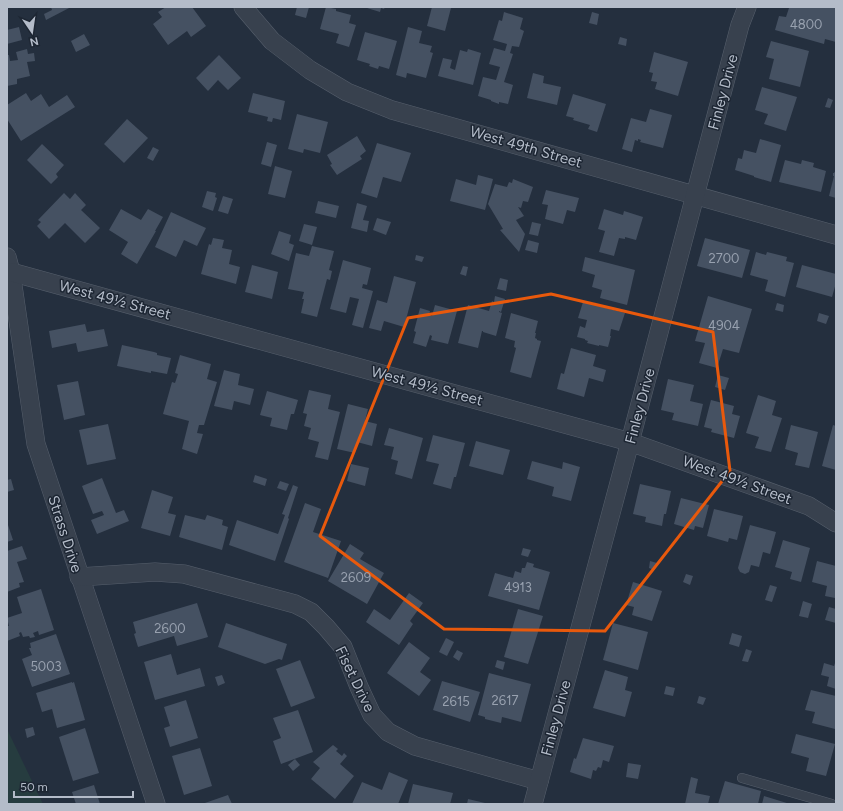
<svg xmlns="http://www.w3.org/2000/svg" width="843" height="811" font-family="Figtree,sans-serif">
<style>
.green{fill:#263c3f}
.building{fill:#455162}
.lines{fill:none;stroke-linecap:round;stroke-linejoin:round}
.lane-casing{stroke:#565f6c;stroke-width:10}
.street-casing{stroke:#565f6c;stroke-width:19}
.lane{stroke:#38414e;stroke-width:9}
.street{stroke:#38414e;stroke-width:18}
.marked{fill:none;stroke:#e8590c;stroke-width:3;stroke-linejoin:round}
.labels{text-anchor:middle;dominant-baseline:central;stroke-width:3;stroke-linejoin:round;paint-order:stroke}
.number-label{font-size:13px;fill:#98a1af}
.street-label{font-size:15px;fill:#b4bcc9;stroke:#1d2633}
</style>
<rect width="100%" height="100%" fill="#242f3e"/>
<!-- green -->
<path class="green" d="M7 729 43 804H7Z"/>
<!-- building -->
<g class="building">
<path d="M51 7H71L46 20 44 14 52 10Z"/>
<path d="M166 7H172V8L174 7H192L206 26 191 37 187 31 168 45 153 24 162 17 158 12Z"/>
<path d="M297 7H309L306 18 295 15Z"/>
<path d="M326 7 336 9V11L351 15 349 23 356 25 349 47 336 43 339 34 320 29Z"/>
<path d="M367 7H385L384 9 381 8 380 12 367 8Z"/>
<path d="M432 7H446L451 8 445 31 427 26Z"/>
<path d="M791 7H836V42L825 39 824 44 775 30 779 16 786 17 789 8H791Z"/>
<path d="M504 12 523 18 520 29 524 31 519 47 512 46 510 53 513 54 504 82 513 85 508 104 499 102V104L491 101V100L478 96 483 77 496 80 500 67 489 64 494 48 505 51 507 44 493 40 499 20 502 21Z"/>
<path d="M592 12 599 14 597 25 589 23Z"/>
<path d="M19 27 22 40 7 44V30Z"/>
<path d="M408 27 422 31 419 43 432 46 430 52 433 53 426 78 407 73 406 78 396 75Z"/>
<path d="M365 32 397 41 389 69 379 66 378 69 369 66 370 64 357 60Z"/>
<path d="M84 34 90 45 76 52 71 41Z"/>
<path d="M620 37 627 39 626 46 618 44Z"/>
<path d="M771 41 809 51 800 87 769 79 774 59 766 57Z"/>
<path d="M27 49 28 54 34 53 35 61 27 62 30 76 17 79V84L7 86V55H9L10 61 18 60 16 52Z"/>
<path d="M468 49 481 53 473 85 438 76 443 58 452 60 450 68 455 70 460 50 467 52Z"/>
<path d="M654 52 688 62 678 96 655 89 657 82 651 81 653 73 649 72Z"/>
<path d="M219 55 241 78 228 90 218 80 208 91 196 78Z"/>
<path d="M533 73 544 76 543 83 561 87 557 105 527 98Z"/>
<path d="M762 87 797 97 786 131 764 124 768 114 755 110Z"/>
<path d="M26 93 31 101 41 94 49 107 67 95 75 107 21 141 7 119V105Z"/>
<path d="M253 93 285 101 281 120 273 118 272 122 267 121 268 117 248 112Z"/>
<path d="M573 94 606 104 597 132 588 129 590 125 573 120 574 118 566 116Z"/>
<path d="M828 98 833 100 830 108 825 107Z"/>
<path d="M650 109 672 115 663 148 640 142 641 140 638 139V141L635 140 632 152 622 149 631 118 646 122Z"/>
<path d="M297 114 328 122 320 153 304 149 303 153 288 149Z"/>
<path d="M127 119 148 138 124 163 104 144Z"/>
<path d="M357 136 366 151 360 156 362 159 337 175 330 165 332 164 327 155Z"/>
<path d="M760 139 781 145 771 182 754 177V176L735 170 738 158 742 159 744 150 756 153Z"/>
<path d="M267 142 277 145 271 167 261 164Z"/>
<path d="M377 143 411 153 401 182 383 177 377 198 361 193Z"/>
<path d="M42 144 64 165 56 174 58 177 51 184 27 160Z"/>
<path d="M153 147 159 150 153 161 147 158Z"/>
<path d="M785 160 801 164 802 160 814 163 813 167 826 171 821 192 779 182Z"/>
<path d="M275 166 292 171 285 198 268 194Z"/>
<path d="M836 170V198L829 196 834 176H833V173H834Z"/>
<path d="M478 175 493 179 485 210 450 201 456 179 476 185Z"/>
<path d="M513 179 533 187 528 202 523 201 521 208 518 207 524 216 516 220 525 234 519 252 500 230 503 229 488 204 495 184 507 187 509 182 512 183Z"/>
<path d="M546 190 579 198 575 212 567 210 563 224 545 219 548 205 542 204Z"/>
<path d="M207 191 216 193 215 197 217 198 213 211 202 207Z"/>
<path d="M64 193 70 199 75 193 86 205 81 210 100 228 85 243 65 223 49 239 37 226 41 222 38 220Z"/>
<path d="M223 196 233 199 228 214 218 211Z"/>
<path d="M318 201 339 206 336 218 315 213Z"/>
<path d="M357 203 367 206 363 220 369 221 367 232 351 228Z"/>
<path d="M121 209 141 220 148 209 163 217 155 231H156L137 264 121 254 128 242 109 230Z"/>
<path d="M604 209 623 215 624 211 643 217 636 240 625 237V239L619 238 614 256 599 252 605 231 598 229Z"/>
<path d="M171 212 206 228 197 246 184 240 176 257 155 247Z"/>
<path d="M377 218 391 222 386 235 373 230Z"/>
<path d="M532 222 541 224 538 236 529 234Z"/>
<path d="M304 224 317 227 312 245 299 241Z"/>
<path d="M279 231 291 235 289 243 294 245 289 261 271 254Z"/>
<path d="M213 238 224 240 222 248 232 250 229 264 240 267 236 284 201 274 209 244 211 245Z"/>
<path d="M705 238 750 250 742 278 697 266Z"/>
<path d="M528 240 539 243 537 253 525 250Z"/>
<path d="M312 246 334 251 329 270 332 271 330 280 327 279 317 317 301 313 304 299H302L304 292 288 289 296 253 309 256Z"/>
<path d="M756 252 766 255 767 252 787 257 786 261 794 263 785 297 765 291 768 280 750 275Z"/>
<path d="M416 255 424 257 422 262 415 260Z"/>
<path d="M585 257 635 270 627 305 600 298 602 290 592 287 595 275 582 271Z"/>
<path d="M343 260 371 268 367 285 363 284 362 288 373 291 363 328 352 325 359 299 350 297 346 313 330 309Z"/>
<path d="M252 265 278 272 272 299 245 292Z"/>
<path d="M802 265 836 274V283L832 297 796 287Z"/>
<path d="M463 266 468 267 466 276 460 274Z"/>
<path d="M394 276 416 282 404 327 384 321 381 331 369 328 377 300 387 303Z"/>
<path d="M500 278 508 280 506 291 497 289Z"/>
<path d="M495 296 505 299 501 312 499 311V312L502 313 496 336 483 332V331H482L478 348 458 343 468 305 489 311 492 301 494 302Z"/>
<path d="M708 296 752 309 739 353 723 349 717 368 699 363 705 343 695 341Z"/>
<path d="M583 302 625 313 619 331 611 329 610 336H611L608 347 599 345V346L587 343 588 341 585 340V339L577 337 580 326 585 328 587 320 578 318Z"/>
<path d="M777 303 784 305 783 312 775 310Z"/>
<path d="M435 305 457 311 448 344 431 340 432 336 430 335 426 347 413 343 416 332 414 331 420 308 430 311 429 315 432 316Z"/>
<path d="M511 313 538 321 535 333H536L535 338 537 339V340L541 341 531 378 510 372 516 348 514 347 515 341 505 338Z"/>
<path d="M819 313 829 316 826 324 817 321Z"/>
<path d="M85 324 87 332 104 329 108 346 78 352 76 343 52 348 49 331Z"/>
<path d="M122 345 154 352 157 353V355L171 358 167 374 151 371V373L117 366Z"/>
<path d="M571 348 596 355 593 366 606 370 603 382 589 378 584 397 557 389 561 373 564 374Z"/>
<path d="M180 355 211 364 207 379 217 382 204 425H199L197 433 203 434 197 454 182 449 189 421 163 414 172 382 175 383 178 374 175 373Z"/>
<path d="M224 370 240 374 238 385 254 389 250 405 234 401 232 410 214 406Z"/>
<path d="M718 375 729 378 725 390 715 387Z"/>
<path d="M668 379 694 385 690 401 703 404 698 426 672 420 674 413 661 410Z"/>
<path d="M78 381 85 415 64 420 57 385Z"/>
<path d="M309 390 331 395 328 409 340 412 328 460 315 457 319 442 308 439 311 428 304 426 307 414 303 413Z"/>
<path d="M267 391 298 400 294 414H291L287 430 270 426 272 418 260 415Z"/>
<path d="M758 395 776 401 772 415 782 418 771 452 755 448 759 437 746 433Z"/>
<path d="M711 400 734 406 732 414 740 416 734 438 711 432 712 429 704 427Z"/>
<path d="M348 404 368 409 365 421 377 424 372 446 357 442 355 453 337 449Z"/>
<path d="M108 424 116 459 87 465 79 430Z"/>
<path d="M791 425 818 432 809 468 795 465 798 453 785 449Z"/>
<path d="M833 425 836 426V470L822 466Z"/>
<path d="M389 428 423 438 412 479 395 474 398 461 391 459 394 447 384 445Z"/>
<path d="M433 435 465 443 456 477H454L451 489 433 484 439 464 426 461Z"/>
<path d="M476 441 510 450 503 475 469 466Z"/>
<path d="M532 461 562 469 563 462 580 467 571 501 552 496 554 487 527 479Z"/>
<path d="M351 464 369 468 365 486 347 481Z"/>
<path d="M255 475 267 479 265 486 253 482Z"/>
<path d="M102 478 116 513 124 510 129 521 97 534 91 520 104 515 102 511 93 514 82 486Z"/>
<path d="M11 479 14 490 7 492V480Z"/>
<path d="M280 481 289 484 286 491 277 488Z"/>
<path d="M640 484 671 491 666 514H664L662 526 645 522 646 517 633 514Z"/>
<path d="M293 485 298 487 288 518 289 519 275 561 229 545 237 520 278 534 285 515 282 514Z"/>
<path d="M152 490 173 497 168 513 176 515 170 536 141 528Z"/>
<path d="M681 498 709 505 703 528 695 526 694 530 674 524Z"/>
<path d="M305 503 321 509 313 532 341 541 328 578 284 562Z"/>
<path d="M714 509 743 516 737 540 729 538 728 542 707 536Z"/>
<path d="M185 515 205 520 207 515 223 520 222 525 228 527 222 550 179 537Z"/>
<path d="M7 522 13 540 7 542Z"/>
<path d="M750 525 776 532 770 554 763 552 759 567 751 565 749 572 745 574 740 572 738 568Z"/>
<path d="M783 540 810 548 801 582 790 579 792 572 775 567Z"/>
<path d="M350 544 364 553 360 559 384 573 367 604 328 581Z"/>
<path d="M22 546 27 559 17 562 24 582 19 583 20 587 7 592V551Z"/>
<path d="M523 548 531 550 528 557 521 555Z"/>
<path d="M650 561 657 563 654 570 649 568Z"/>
<path d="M817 561 836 566V593L835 598 825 596 827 586 812 582Z"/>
<path d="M527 562 534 564 533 567 550 572 539 610 488 596 495 573 513 578 515 571 521 573 522 568H525Z"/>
<path d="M686 574 693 576 690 585 683 582Z"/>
<path d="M633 582 662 591 652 621 632 615 634 607 626 605Z"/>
<path d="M770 585 777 587 772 602 765 600Z"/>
<path d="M41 589 54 630 39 635 38 631 33 633 35 637 30 638 29 636 23 637 21 632 19 633 20 636 7 641V626H9L7 618 22 613 17 597Z"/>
<path d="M409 593 423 603 410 621 413 624 399 645 366 622 374 609 390 620Z"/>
<path d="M803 601 812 604 808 618 799 616Z"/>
<path d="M197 603 208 637 177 646 174 636 138 647 134 634 136 633 133 622Z"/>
<path d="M829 607 836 609V623L825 620Z"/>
<path d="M518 609 543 616 528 664 504 657Z"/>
<path d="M226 623 287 644 282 660 279 659 265 664 218 647Z"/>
<path d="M613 623 648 632 638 670 603 660Z"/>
<path d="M732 633 742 636 739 647 729 644Z"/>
<path d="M56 634 70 674 32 687 22 659 32 655 29 648H31L30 643Z"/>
<path d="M446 638 454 642 447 656 439 652Z"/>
<path d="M409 642 430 658 420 672 431 680 419 696 387 673Z"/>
<path d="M746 649 752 651 748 662 742 661Z"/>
<path d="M457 650 463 653 459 661 453 657Z"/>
<path d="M171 654 177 675 200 668 205 686 155 700 144 662Z"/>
<path d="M300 660 315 698 291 707 276 669Z"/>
<path d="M497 660 505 662 503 670 495 667Z"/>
<path d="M836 660V689L827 686 829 677 821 675 824 663 834 666Z"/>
<path d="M605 670 628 677 625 690 632 692 625 717 593 708Z"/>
<path d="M489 673 531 684 521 722 502 717 501 723 485 719V717L478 715Z"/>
<path d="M222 675 225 683 218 686 215 677Z"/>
<path d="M442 681 480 692 470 722 433 710Z"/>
<path d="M72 682V683L74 682 85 720 57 728 52 709 42 712 36 693Z"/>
<path d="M666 686 675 688 673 696 664 694Z"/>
<path d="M811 690 836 696V724L835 729 812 723 815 712 805 710Z"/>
<path d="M699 696 706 698 703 705 697 703Z"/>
<path d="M186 700 198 738 170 747 164 728 170 726 164 707Z"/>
<path d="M298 710 313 752 281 764 273 741 281 738 273 718Z"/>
<path d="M33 727 35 735 27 738 25 729Z"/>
<path d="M85 728 99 773 73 781 59 737Z"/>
<path d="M796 734 835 744 826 776 806 771 809 758 791 753Z"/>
<path d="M583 738 614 746 609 762 603 760 601 768 598 767 596 771 593 770 591 779 570 772 574 758 576 759Z"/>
<path d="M333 745 338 749 336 751 342 756 344 753 347 756 340 764 354 776 335 799 311 779 320 768 313 762Z"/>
<path d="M200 748 212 786 184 795 172 756Z"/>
<path d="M295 759 300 765 293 771 288 765Z"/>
<path d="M628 763 641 765 638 779 626 777Z"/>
<path d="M389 772 408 780 398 804H352L362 782 382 790Z"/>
<path d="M691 777 698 779 695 793 710 796 708 804H685Z"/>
<path d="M725 781 761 791 758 804H718Z"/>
<path d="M413 784 453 793 450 804H408Z"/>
<path d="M94 785 100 804H76L72 792Z"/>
<path d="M228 795 232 804H202Z"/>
<path d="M764 796 790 804H762Z"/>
<path d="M468 799 485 803V804H467Z"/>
</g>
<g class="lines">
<defs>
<path id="lane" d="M742 778 832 804"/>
<g id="street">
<path d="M243 7 272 41 310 70 347 92 392 110 836 235"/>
<path d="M7 257 11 272 36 444 156 804"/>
<path d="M11 272 630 442 809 506 836 523"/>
<path d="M79 577 155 572 184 574 295 604 311 612 326 627 343 647 359 687 372 715 388 732 415 746 539 781"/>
<path d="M533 804 630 442 740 25 747 7"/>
</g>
</defs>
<!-- lane casing -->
<use href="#lane" class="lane-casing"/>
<!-- street casing -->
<use href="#street" class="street-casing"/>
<!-- lane -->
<use href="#lane" class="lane"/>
<!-- street -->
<use href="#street" class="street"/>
</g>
<!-- marked area -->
<path class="marked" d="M551 294 713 332 730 471 605 631 444 629 320 536 408 318Z"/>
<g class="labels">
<!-- number labels -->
<g class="number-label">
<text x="806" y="24">4800</text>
<text x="724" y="258">2700</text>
<text x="724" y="325">4904</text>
<text x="356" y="577">2609</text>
<text x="518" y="587">4913</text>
<text x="170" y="628">2600</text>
<text x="46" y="666">5003</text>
<text x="505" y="700">2617</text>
<text x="456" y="701">2615</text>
</g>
<!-- street labels -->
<g class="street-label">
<text transform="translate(723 92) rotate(-75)">Finley Drive</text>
<text transform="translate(526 147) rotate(16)">West 49th Street</text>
<text transform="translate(115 300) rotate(15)">West 49½ Street</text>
<text transform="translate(427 386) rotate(15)">West 49½ Street</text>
<text transform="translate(640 406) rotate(-75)">Finley Drive</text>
<text transform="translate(737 480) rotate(20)">West 49½ Street</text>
<text transform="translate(65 534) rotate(72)">Strass Drive</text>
<text transform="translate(355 679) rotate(64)">Fiset Drive</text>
<text transform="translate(556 718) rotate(-75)">Finley Drive</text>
</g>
</g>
<!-- border -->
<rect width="843" height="811" fill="none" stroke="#b4bcc9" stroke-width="16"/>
<!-- north arrow -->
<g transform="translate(32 32) rotate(167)" stroke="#1d2633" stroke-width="3" paint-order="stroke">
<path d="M0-3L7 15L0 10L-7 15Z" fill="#b4bcc9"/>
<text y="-6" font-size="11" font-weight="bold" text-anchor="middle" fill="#b4bcc9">N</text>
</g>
<!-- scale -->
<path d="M14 791v6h119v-6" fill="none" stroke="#b4bcc9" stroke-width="2"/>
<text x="20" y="791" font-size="12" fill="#b4bcc9" stroke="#1d2633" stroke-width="3" paint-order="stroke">50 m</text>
</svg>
